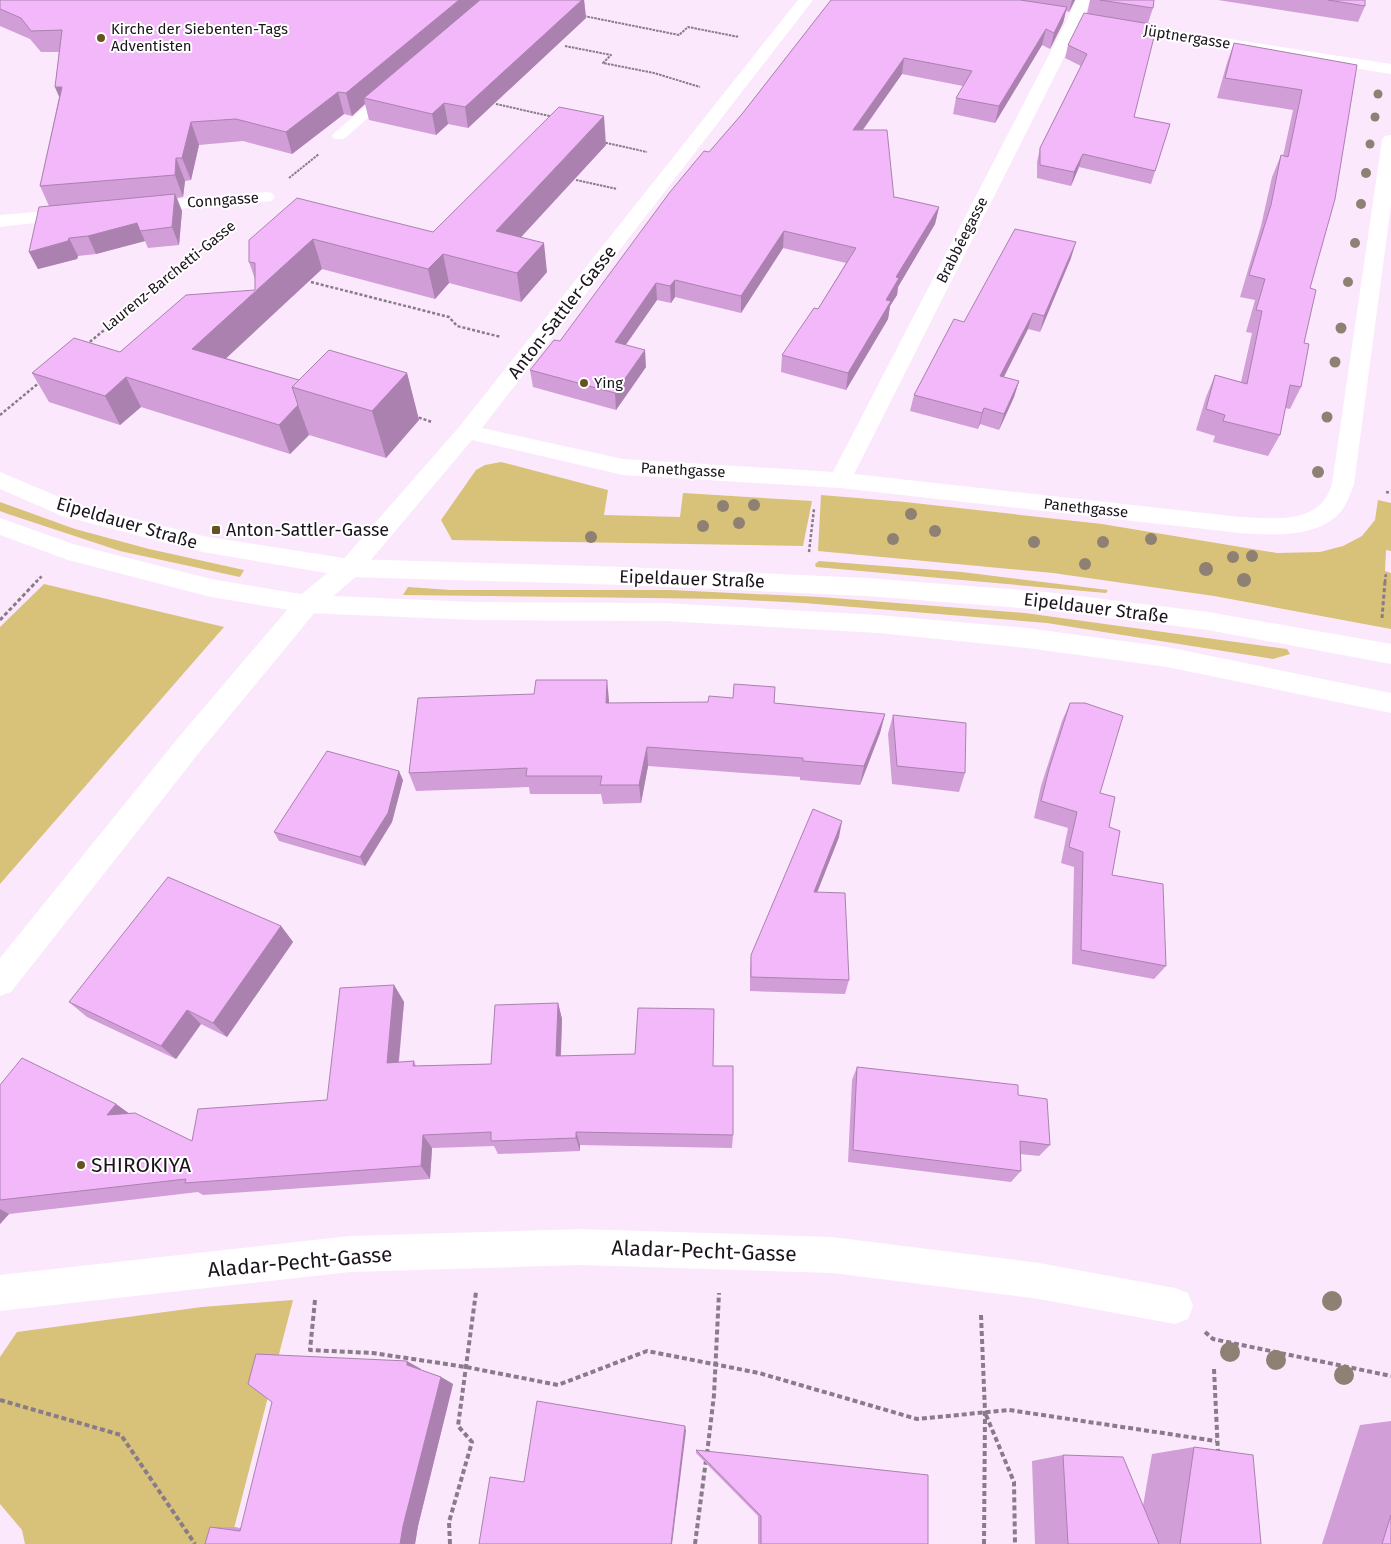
<svg xmlns="http://www.w3.org/2000/svg" width="1391" height="1544" font-family="'Fira Sans',sans-serif">
<style>
.green{fill:#d8c178}
.lines{fill:none;stroke-linecap:round;stroke-linejoin:round}
.path-far3{stroke:#897b8a;stroke-width:2;stroke-dasharray:2.5 1;stroke-linecap:butt}
.path-far2{stroke:#897b8a;stroke-width:2.5;stroke-dasharray:3 2;stroke-linecap:butt}
.path-far1{stroke:#897b8a;stroke-width:3;stroke-dasharray:4 2.5;stroke-linecap:butt}
.path{stroke:#897b8a;stroke-width:4;stroke-dasharray:5 3;stroke-linecap:butt}
.lane{fill:#fff;fill-rule:evenodd}
.street{fill:#fff;fill-rule:evenodd}
.secondary{fill:#fff;fill-rule:evenodd}
.tree{fill:#8e8073}
.wall{fill:#d19ed7}
.shaded-wall{fill:#aa81af}
.building{fill:#f3b8fa;stroke:#aa81af}
.poi-dot{fill:#635421;stroke:#fff;stroke-width:2}
.labels{text-anchor:middle;dominant-baseline:central;stroke-width:4;stroke-linejoin:round;paint-order:stroke}
.far-poi-label{font-size:15px;fill:#1c141d;stroke:#fff;text-anchor:start}
.far-street-label{font-size:15px;fill:#1c141d;stroke:#fff}
.street-label{font-size:18px;fill:#1c141d;stroke:#fff}
.poi-label{font-size:18px;fill:#1c141d;stroke:#fff;text-anchor:start}
.near-poi-label{font-size:21px;fill:#1c141d;stroke:#fff;text-anchor:start}
.near-street-label{font-size:21px;fill:#1c141d;stroke:#fff}
</style>
<rect width="100%" height="100%" fill="#fbe8fc"/>
<!-- green -->
<g class="green">
<path d="M501 462 608 490 604 515 680 517 683 493 812 501 803 546 452 540 441 520 476 470 485 465Z"/>
<path d="M821 495 905 502 1102 524 1277 553 1320 552 1343 546 1362 536 1375 520 1378 500 1391 503V551L1386 550 1385 571 1391 573V629L1214 596 1053 573 818 551Z"/>
<path d="M0 502 75 529 149 549 244 570 240 577 120 551 8 514 0 511Z"/>
<path d="M819 561 962 572 1108 590 1106 593 816 567 815 564Z"/>
<path d="M44 584 224 627 0 884V627Z"/>
<path d="M408 587 451 590H670L820 597 1025 613 1287 649 1290 654 1273 659 1047 623 804 603 727 599 403 595Z"/>
<path d="M293 1300 230 1544H25L22 1530 0 1504V1357L17 1332 202 1307Z"/>
</g>
<g class="lines">
<!-- path-far3 -->
<g class="path-far3">
<path d="M584 16 679 35 688 27 739 37"/>
<path d="M565 46 611 55 603 63 654 73 700 87"/>
<path d="M496 104 554 117"/>
<path d="M602 142 647 152"/>
<path d="M289 178 319 154"/>
<path d="M576 180 617 189"/>
<path d="M195 255 228 228"/>
</g>
<!-- path-far2 -->
<g class="path-far2">
<path d="M311 282 449 317 457 326 501 337"/>
<path d="M86 345 197 254"/>
<path d="M0 415 40 382"/>
<path d="M414 416 432 422"/>
<path d="M1386 492 1391 493"/>
<path d="M809 552 814 509"/>
<path d="M36 582 42 576"/>
<path d="M1385 582 1386 572"/>
</g>
<!-- path-far1 -->
<g class="path-far1">
<path d="M1382 618 1385 581"/>
<path d="M0 620 37 581"/>
</g>
<!-- path -->
<g class="path">
<path d="M315 1300 310 1350 373 1353 466 1367 558 1385 647 1351 759 1373 917 1419 1009 1410 1216 1441"/>
<path d="M981 1315 985 1412 984 1544"/>
<path d="M1205 1332 1213 1339 1391 1376"/>
<path d="M1214 1369 1218 1453"/>
<path d="M0 1400 121 1435 195 1544"/>
<path d="M986 1415 1014 1482 1015 1544"/>
<path d="M707 1454 714 1395 719 1293"/>
<path d="M450 1544 449 1522 472 1442 458 1426 476 1292"/>
<path d="M695 1544 706 1460"/>
</g>
<!-- lane -->
<path class="lane" d="M388 90 394 94 392 97 344 139H334L332 136 334 133 384 91Z"/>
<!-- street -->
<g class="street">
<path d="M798 0H813L482 428 623 459 833 472 1067 20 1076 0H1090L1083 20 854 474 1240 517C1267 518 1307 524 1325 499 1328 495 1330 489 1332 484L1382 140 1385 136 1391 135V205L1354 484C1351 492 1348 501 1343 509 1320 539 1273 535 1240 533L840 488 623 475 472 440 359 574 316 611 198 754 11 992 0 996V958L178 738 298 597 341 562 459 427Z"/>
<path d="M1113 21 1391 64V74L1108 29 1105 26 1108 23Z"/>
<path d="M266 192 272 193 275 197 272 201 141 212 135 211 132 207 135 203 141 202Z"/>
<path d="M73 209 79 210 82 214 79 218 0 227V215Z"/>
<path d="M580 1229 832 1237 1039 1263 1175 1288 1188 1293 1193 1306 1188 1319 1175 1324 1039 1299 832 1273 580 1265 350 1272 0 1311V1275L350 1236Z"/>
</g>
<!-- secondary -->
<g class="secondary">
<path d="M0 472 76 504 203 536 350 559 625 567 866 578 1046 592 1208 612 1391 644V664L1208 630 1046 610 866 596 625 585 350 577 203 552 62 516 0 489Z"/>
<path d="M0 518 73 544 211 579 307 595 475 602 665 603 878 615 1027 628 1167 647 1391 693V713L1167 667 1027 648 878 633 665 621 475 620 307 613 211 597 68 560 0 535Z"/>
</g>
</g>
<!-- trees -->
<g class="tree">
<circle cx="1378" cy="94" r="4.5"/>
<circle cx="1375" cy="117" r="4.5"/>
<circle cx="1370" cy="144" r="4.5"/>
<circle cx="1366" cy="173" r="5"/>
<circle cx="1361" cy="204" r="5"/>
<circle cx="1355" cy="243" r="5"/>
<circle cx="1348" cy="282" r="5"/>
<circle cx="1341" cy="328" r="5.5"/>
<circle cx="1335" cy="362" r="5.5"/>
<circle cx="1327" cy="417" r="5.5"/>
<circle cx="1318" cy="472" r="6"/>
<circle cx="754" cy="505" r="6"/>
<circle cx="723" cy="506" r="6"/>
<circle cx="911" cy="514" r="6"/>
<circle cx="739" cy="523" r="6"/>
<circle cx="703" cy="526" r="6"/>
<circle cx="935" cy="531" r="6"/>
<circle cx="591" cy="537" r="6"/>
<circle cx="893" cy="539" r="6"/>
<circle cx="1151" cy="539" r="6"/>
<circle cx="1034" cy="542" r="6"/>
<circle cx="1103" cy="542" r="6"/>
<circle cx="1252" cy="556" r="6"/>
<circle cx="1233" cy="557" r="6"/>
<circle cx="1085" cy="564" r="6"/>
<circle cx="1206" cy="569" r="7"/>
<circle cx="1244" cy="580" r="7"/>
<circle cx="1332" cy="1301" r="10"/>
<circle cx="1230" cy="1352" r="10"/>
<circle cx="1276" cy="1360" r="10"/>
<circle cx="1344" cy="1375" r="10"/>
</g>
<!-- wall -->
<g class="wall">
<path d="M0 0H584L586 18 468 128 448 124 436 135 369 120 365 104 352 116 344 114 292 154 243 141 199 145 191 180 185 181 183 197 177 198 182 211 179 245 148 248 145 241 96 254 78 256 77 259 38 269 29 252 49 206 40 186 59 97 55 87 59 52H41L30 39 0 26Z"/>
<path d="M831 0H1075L1069 12 1066 11 1063 23 1050 49 1042 45 995 123 953 114 956 98 963 86 902 74 863 130 894 198 939 207 935 224 898 287 897 295 890 306 888 319 846 390 781 372 782 355 818 309 846 263 783 248 741 313 675 297 671 303 657 300 625 345 646 367 616 410 533 387 530 370 560 341 709 152 742 114Z"/>
<path d="M1090 0H1154L1153 8 1148 23 1134 117 1170 124 1151 184 1079 167 1071 186 1037 178V162L1040 148 1081 66 1065 58 1068 45 1087 14Z"/>
<path d="M1218 0H1365V6L1358 22Z"/>
<path d="M1234 43 1357 65 1310 288 1304 343 1301 387 1290 409 1285 408 1280 435 1268 456 1213 442 1215 436 1196 430 1206 397 1215 375 1241 382 1252 333 1246 332 1255 300 1240 297 1261 226 1272 177 1281 155 1283 156 1293 110 1217 98 1227 63Z"/>
<path d="M606 145 521 237 547 272 521 302 449 283 435 299 322 269 226 358 299 380 407 373 419 420 386 458 309 435 290 454 141 407 120 425 49 402 32 373 120 352 255 290V279L249 262V240L433 232Z"/>
<path d="M1071 258 1040 332 1028 329 1004 377 1019 381 1014 397 999 430 980 424 978 429 910 411 914 395 964 322Z"/>
<path d="M609 700V703H774L885 714 880 733 860 785 800 780V777L648 766 641 803 603 804 601 794H530L529 787 416 791 409 773Z"/>
<path d="M1070 703 1100 793 1109 827 1112 875 1166 966 1154 979 1072 964 1074 867 1061 863 1068 828 1034 818 1041 786 1062 721Z"/>
<path d="M893 715 965 773 959 792 892 784 888 734Z"/>
<path d="M403 780 392 822 365 866 279 841 274 832Z"/>
<path d="M839 837 817 892 849 980 845 994 750 991V969L751 955Z"/>
<path d="M281 926 293 942 227 1037 201 1024 176 1059 87 1017 69 1002Z"/>
<path d="M394 985 404 1002 399 1062 414 1061 416 1066 491 1064 558 1003 562 1019 561 1056 713 1066 733 1135 732 1148 580 1145V1151L498 1154 494 1146 432 1148 430 1179 203 1195 198 1192 9 1214 0 1224V1085L116 1104 130 1114 192 1141 327 1100Z"/>
<path d="M857 1067 1018 1095 1050 1145 1039 1156 1020 1154 1021 1171 1011 1182 848 1162 852 1080Z"/>
<path d="M421 1369V1370L441 1377 453 1384 418 1526 415 1544H205L210 1527H235L240 1528Z"/>
<path d="M1391 1421V1544H1322L1360 1425Z"/>
<path d="M1194 1447 1261 1544H1035L1032 1461 1063 1455 1143 1506 1152 1454Z"/>
<path d="M696 1450 928 1544H758V1516L696 1453Z"/>
</g>
<!-- shaded-wall -->
<g class="shaded-wall">
<path d="M459 0H487L364 98 365 104 352 116 346 93Z"/>
<path d="M582 0H584L586 18 468 128 465 107Z"/>
<path d="M1072 0H1075L1069 12Z"/>
<path d="M1067 7 1063 23 1050 49 1054 33Z"/>
<path d="M1046 29 1042 45 995 123 999 106Z"/>
<path d="M904 58 902 74 851 146 853 130Z"/>
<path d="M55 87H62L65 109Z"/>
<path d="M338 92 344 114 292 154 286 132Z"/>
<path d="M444 103 448 124 436 135 432 114Z"/>
<path d="M604 116 606 145 500 260 496 231Z"/>
<path d="M191 122 199 145 191 180 182 158Z"/>
<path d="M1083 154 1079 167 1071 186 1074 172Z"/>
<path d="M176 158 185 181 183 197 175 175Z"/>
<path d="M175 194 182 211 179 245 172 227Z"/>
<path d="M939 207 935 224 898 287 897 295 890 306 888 319 846 390 848 373 886 300 896 277Z"/>
<path d="M137 223 145 241 96 254 88 236Z"/>
<path d="M784 231 783 248 741 313V296Z"/>
<path d="M69 238 78 256 77 259 38 269 29 252Z"/>
<path d="M313 239 322 269 205 378 192 349Z"/>
<path d="M1076 242 1071 258 1040 332 1044 316Z"/>
<path d="M544 243 547 272 521 302 517 273Z"/>
<path d="M443 254 449 283 435 299 428 269Z"/>
<path d="M675 280V297L671 303 670 286Z"/>
<path d="M656 283 657 300 616 359 615 342Z"/>
<path d="M1033 313 1028 329 996 392 1000 376Z"/>
<path d="M645 350 646 367 616 410 615 393Z"/>
<path d="M407 373 419 420 386 458 372 411Z"/>
<path d="M126 377 141 407 120 425 105 396Z"/>
<path d="M1019 381 1014 397 999 430 1004 414Z"/>
<path d="M298 405 309 435 290 454 279 425Z"/>
<path d="M984 408 980 424 978 429 982 413Z"/>
<path d="M607 680 609 700 608 723 606 703Z"/>
<path d="M885 714 880 733 860 785 864 766Z"/>
<path d="M647 747 648 766 641 803 639 785Z"/>
<path d="M399 771 403 780 392 822 365 866 360 857Z"/>
<path d="M842 821 839 837 811 908 814 892Z"/>
<path d="M281 926 293 942 227 1037 213 1023Z"/>
<path d="M394 985 404 1002 397 1078 387 1063Z"/>
<path d="M558 1003 562 1019 560 1071 556 1056Z"/>
<path d="M187 1010 201 1024 176 1059 161 1046Z"/>
<path d="M116 1104 135 1118 107 1115Z"/>
<path d="M576 1132 580 1145V1151L576 1138Z"/>
<path d="M423 1135 432 1148 430 1179 421 1166Z"/>
<path d="M0 1209 9 1214 0 1224Z"/>
<path d="M407 1361 421 1369V1373L407 1365Z"/>
<path d="M441 1377 453 1384 418 1526 415 1544H400L403 1526Z"/>
<path d="M685 1426 686 1431 672 1544H671Z"/>
</g>
<!-- building -->
<g class="building">
<path d="M0 0H459L346 93 338 92 286 132 236 119 191 122 182 158H176L175 175 40 186 62 87H55L62 30 31 31 21 18 0 9Z"/>
<path d="M480 0H582L465 107 444 103 432 114 364 98Z"/>
<path d="M831 0H1020L1067 7 1054 33 1046 29 999 106 956 98 972 71 904 58 853 130H887L894 198 895 197 939 207 896 277 899 278 886 300 891 301 848 373 782 355 814 308 818 309 856 248 784 231 741 296 675 280 670 286 656 283 615 342 645 350 615 393 530 370 554 340 560 341 670 192 704 151 709 152 742 114Z"/>
<path d="M1100 0H1154L1153 8Z"/>
<path d="M1328 0H1365V6Z"/>
<path d="M1084 13 1150 24 1148 36 1154 37 1134 117 1170 124 1155 171 1083 154 1074 172 1040 165V148L1087 54 1068 45Z"/>
<path d="M1234 43 1357 65 1335 199 1310 288 1316 290 1304 343 1309 344 1301 387 1290 385 1280 435 1223 421 1225 415 1206 409 1215 375 1247 384 1262 311 1256 310 1265 279 1249 275 1271 205 1281 155 1288 157 1302 90 1225 78Z"/>
<path d="M559 107 604 116 496 231 544 243 517 273 443 254 428 269 313 239 192 349 299 380 292 387 298 405 279 425 126 377 105 396 32 373 74 338 120 352 186 295 255 290V263L249 262V240L297 198 433 232Z"/>
<path d="M175 194 172 227 140 231 137 223 88 236 69 238 68 241 29 252 39 207Z"/>
<path d="M1015 229 1076 242 1044 316 1033 313 1000 376 1019 381 1004 414 984 408 982 413 914 395 954 319 964 322Z"/>
<path d="M329 350 407 373 372 411 292 387Z"/>
<path d="M536 680H607L606 703 708 702 709 696 733 698 734 684 775 687 774 703 885 714 864 766 803 761V758L647 747 639 785H600L602 776H526L527 768 409 773 418 698 534 694Z"/>
<path d="M1070 703H1085L1123 716 1100 793 1115 797 1109 827 1120 831 1112 875 1163 884 1166 966 1081 950 1083 852 1069 847 1077 812 1041 801 1049 769Z"/>
<path d="M893 715 966 723 965 773 897 766Z"/>
<path d="M327 751 399 771 388 813 360 857 274 832Z"/>
<path d="M813 809 842 821 814 892 845 893 849 980 751 977V955Z"/>
<path d="M168 877 281 926 213 1023 187 1010 161 1046 69 1002Z"/>
<path d="M394 985 387 1063 414 1061 413 1066 491 1064 495 1005 558 1003 556 1056 635 1054 638 1008 714 1009 713 1066H733V1135L576 1132V1138L491 1141V1132L423 1135 421 1166 185 1183 186 1179 0 1200V1085L22 1058 116 1104 107 1115 135 1113 192 1141 198 1109 327 1100 340 988Z"/>
<path d="M857 1067 1018 1085V1095L1047 1099 1050 1145 1020 1141 1021 1171 853 1150Z"/>
<path d="M256 1354 407 1361V1365L441 1377 403 1526 400 1544H205L210 1527 240 1531 272 1402 248 1384Z"/>
<path d="M537 1401 685 1426 671 1544H479L490 1477 524 1482Z"/>
<path d="M1194 1447 1253 1455 1261 1544H1180Z"/>
<path d="M696 1450 928 1475V1544H761V1516Z"/>
<path d="M1063 1455 1123 1457 1159 1544H1068Z"/>
<path d="M1391 1515V1544H1382Z"/>
</g>
<!-- markers -->
<g class="poi-dot">
<circle cx="101" cy="38" r="5"/>
<circle cx="584" cy="383" r="5"/>
<rect x="211" y="525" width="10" height="10" rx="2.5"/>
<circle cx="81" cy="1165" r="5"/>
</g>
<g class="labels">
<!-- far-poi labels -->
<g class="far-poi-label">
<text x="111" y="29">Kirche der Siebenten-Tags<tspan x="111" dy="17">Adventisten</tspan></text>
<text x="594" y="383">Ying</text>
</g>
<!-- far-street labels -->
<g class="far-street-label">
<text transform="translate(1187 37) rotate(9)">Jüptnergasse</text>
<text transform="translate(223 200) rotate(-4)">Conngasse</text>
<text transform="translate(962 240) rotate(-63)">Brabbéegasse</text>
<text transform="translate(169 276) rotate(-39)">Laurenz-Barchetti-Gasse</text>
<text transform="translate(683 470) rotate(3)">Panethgasse</text>
<text transform="translate(1086 508) rotate(6)">Panethgasse</text>
</g>
<!-- street labels -->
<g class="street-label">
<text transform="translate(562 312) rotate(-52)">Anton-Sattler-Gasse</text>
<text transform="translate(127 523) rotate(16)">Eipeldauer Straße</text>
<text transform="translate(692 579) rotate(2)">Eipeldauer Straße</text>
<text transform="translate(1096 608) rotate(7)">Eipeldauer Straße</text>
</g>
<!-- poi labels -->
<g class="poi-label">
<text x="226" y="530">Anton-Sattler-Gasse</text>
</g>
<!-- near-poi labels -->
<g class="near-poi-label">
<text x="91" y="1165">SHIROKIYA</text>
</g>
<!-- near-street labels -->
<g class="near-street-label">
<text transform="translate(704 1251) rotate(2)">Aladar-Pecht-Gasse</text>
<text transform="translate(300 1262) rotate(-5)">Aladar-Pecht-Gasse</text>
</g>
</g>
</svg>
